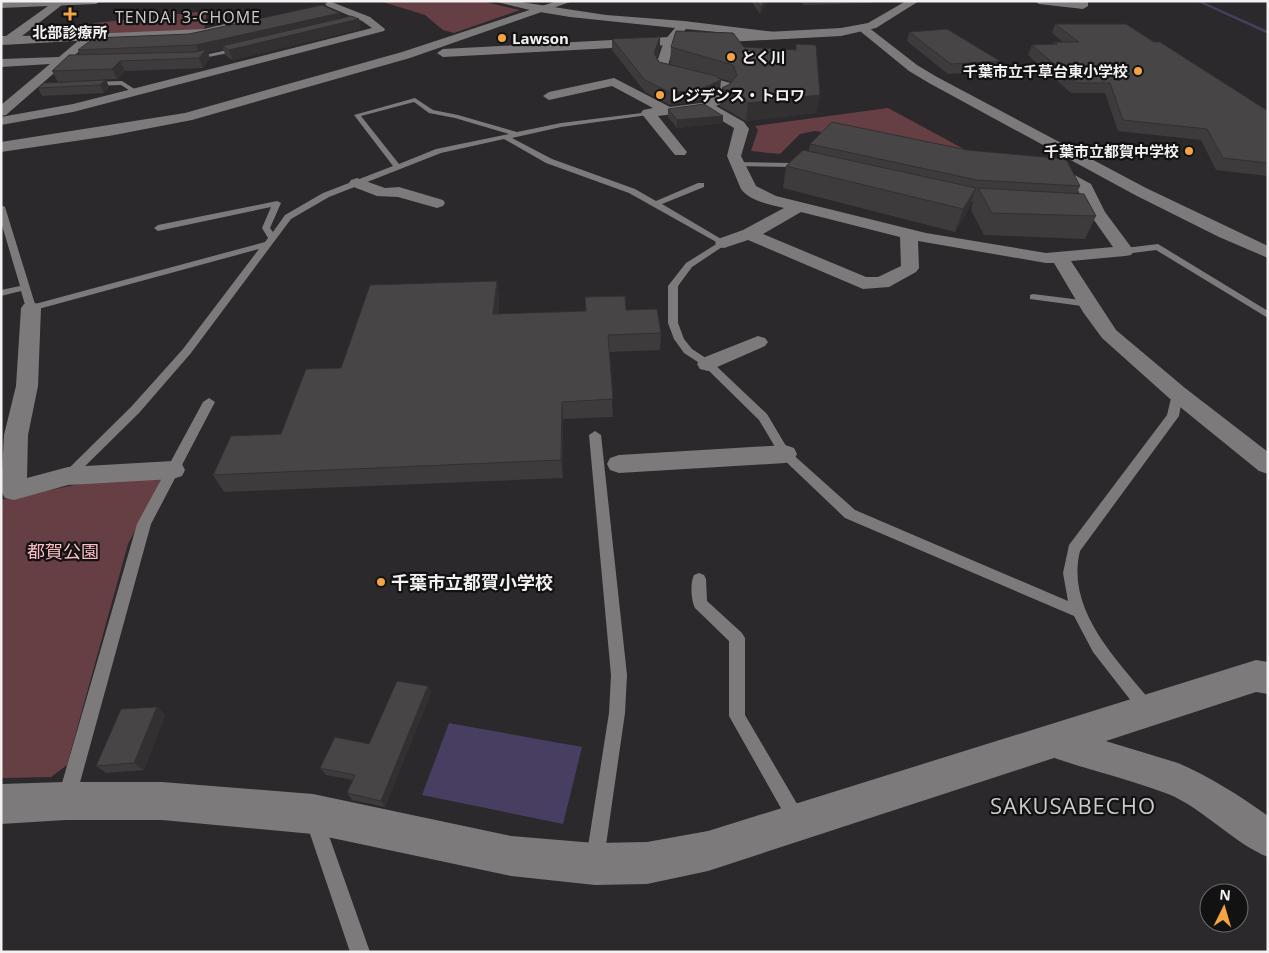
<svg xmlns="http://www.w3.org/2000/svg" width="1269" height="953" font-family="'Open Sans','Noto Sans JP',sans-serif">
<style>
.green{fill:#663f44}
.water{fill:#483e62}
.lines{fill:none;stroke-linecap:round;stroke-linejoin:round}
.stream{fill:#483e62;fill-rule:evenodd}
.service{fill:#7d7a7c;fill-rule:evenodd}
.minor{fill:#7d7a7c;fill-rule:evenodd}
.tertiary{fill:#7d7a7c;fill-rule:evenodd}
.wall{fill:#3e3b3c}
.shaded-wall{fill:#323031}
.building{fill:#484546;stroke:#323031}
.poi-dot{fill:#f3a443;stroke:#131213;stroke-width:2}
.labels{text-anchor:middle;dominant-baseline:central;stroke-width:4.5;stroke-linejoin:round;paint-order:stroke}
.far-poi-label{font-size:15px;font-weight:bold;fill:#f3f1f2;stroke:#131213;text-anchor:start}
.far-neighbourhood-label{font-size:16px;letter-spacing:1px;fill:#cdcacc;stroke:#131213}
.park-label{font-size:18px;fill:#fcbec4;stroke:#131213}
.poi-label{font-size:18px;font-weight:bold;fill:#f3f1f2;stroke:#131213;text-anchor:start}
.near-neighbourhood-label{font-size:22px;letter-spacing:1px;fill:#cdcacc;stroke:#131213}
</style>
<rect width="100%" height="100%" fill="#2b292b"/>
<!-- green -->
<g class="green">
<path d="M386 1H481L520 10 454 33 443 30 425 15 383 2Z"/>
<path d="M207 11 204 30 79 35 94 23Z"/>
<path d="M888 108 975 155 815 131 800 134 780 154 751 151 758 130 755 126Z"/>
<path d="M168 466 128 544 67 765 51 777 1 778V500Z"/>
</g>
<!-- water -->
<path class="water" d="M449 723 582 747 563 824 422 795Z"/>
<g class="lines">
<!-- stream -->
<path class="stream" d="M1196 1H1201L1268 31V34Z"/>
<!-- service -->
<g class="service">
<path d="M241 47 243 50 194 60 191 58Z"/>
<path d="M122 81 136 90V92H132L121 85 91 86 88 84 91 82Z"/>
<path d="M415 98 433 110 458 115 517 132 561 123 650 112 651 113 648 115 561 127 512 138 552 159 635 189 656 201 698 183H704V187L662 204 728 243 692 267 678 286V323L684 339 692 349 712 362 767 414 789 451 855 510 1068 601 1063 573 1069 545 1167 415 1173 390H1181L1183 393 1179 416 1080 551C1065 611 1119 662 1154 705L1156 710 1154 715 1148 718 1142 715 1093 652 1074 616 845 518 781 457 759 420 704 366 684 353 674 339 668 323V286L686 263 718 243 629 193 546 163 504 139 441 153 329 197 291 219 191 353 139 413 72 479H64L62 476 64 473 131 407 183 349 259 249 31 311 26 308 21 291 1 296V290L20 286 1 222V205L5 207 35 304 265 242 268 238 262 228 271 207 158 231 154 228 158 225 277 201 281 203 270 228 273 232 285 215 323 193 393 166 354 115ZM414 102 429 113 455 118 509 134 436 149 399 164 361 116Z"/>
<path d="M735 162 791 163 807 168 803 170 791 167 738 166H735Z"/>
<path d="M1158 244 1268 311V318L1156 250 1125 254 1121 251 1125 248Z"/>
<path d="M1033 294 1089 301 1094 304 1089 307 1030 299V295Z"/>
<path d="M209 398 215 402 151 524 76 797 73 803 67 806 61 803 58 797 137 524 203 402Z"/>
<path d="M595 431 601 435 627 675 625 713 604 859 602 866 595 868 588 866 586 859 609 713 611 675 589 435Z"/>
<path d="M699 573 704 575 706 579 707 601 742 633 745 638V715L803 814 806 820 803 826 797 829 791 826 729 716V641L695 608C691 600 690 583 694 575Z"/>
<path d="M314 810 320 813 323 819 370 952H350L305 819 308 813Z"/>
</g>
<!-- minor -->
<g class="minor">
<path d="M101 1 96 4 1 8V2Z"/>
<path d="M329 1 370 17 385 29 384 31 73 112 1 125V117L73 104 372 28 362 21 327 6 325 4Z"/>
<path d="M493 1H514L606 15 684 21 792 34 793 36 788 39 686 29 675 42 668 65 730 83 734 92 727 101 716 106 744 122 749 129 741 156 756 186 776 196 926 233 1046 253 1113 247 1089 213 1078 190 1060 179 1042 175 1039 172 1042 169 1047 167 1069 172 1091 184 1105 212 1134 251 1131 255 1125 256 1071 261 1116 330 1185 388 1268 452V474L1259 471 1169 398 1102 338 1083 312 1054 263H1046L918 241 919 268 916 272 889 287 863 289 748 240 724 248 718 247 715 243 718 239 743 230 784 208C770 205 750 201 741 189L727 156 734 128 704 110 658 116 687 152 685 155H675L641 113 643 110 653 108 612 86 549 100 543 96 549 92 614 78 670 107 701 103 718 95 722 92 720 88 716 86 659 71 656 65 664 41 675 28 570 17 534 11ZM801 212 900 237 901 266 878 277H866L763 234Z"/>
<path d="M1034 1H1088V6L1083 9 1039 4Z"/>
<path d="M233 22 237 23 238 25 237 27 204 35 92 40 6 115 1 116V105L50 64 1 67V59L59 57 85 35 89 34 204 29Z"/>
<path d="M864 26 868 27 917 65 937 77 1146 188 1268 246V258L1219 237 1135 195 929 83 909 71 860 31 859 29 860 27Z"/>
<path d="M357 178 385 188 399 187 443 200 445 203 443 206 437 208 398 197 377 196 351 186 349 183 351 180Z"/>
<path d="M31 302 38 304 41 308 38 386 28 435 27 478 68 467 173 461 182 464 185 470 182 476 173 479 68 485 14 500 5 498 1 491 4 435 16 386 21 308 24 304Z"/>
<path d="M758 336 765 338 768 342 765 346 708 371 700 369 697 364 700 359Z"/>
<path d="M785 445 794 448 797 454 794 460 785 463 619 473 610 470 607 464 610 458 619 455Z"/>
<path d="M1053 725 1178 763C1209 776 1240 796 1268 816V857C1233 843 1203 808 1168 794 1127 778 1082 769 1041 753L1036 741 1041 729Z"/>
</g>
<!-- tertiary -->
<g class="tertiary">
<path d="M55 1H67L22 36 89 33 93 34 95 37 93 40 2 45 1 36H6Z"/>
<path d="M557 1H573L410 58 192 120 109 136 1 152V142L185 113 402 52Z"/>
<path d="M906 1H919L876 28 841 36 443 57 437 53 443 49 841 28 868 23Z"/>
<path d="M1256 660 1268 662V694L1256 692 708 871 647 884 595 885 511 876 313 834 162 820H65L1 824V784L65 782H162L313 794 511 836 595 843 647 842 708 831Z"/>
</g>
</g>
<!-- wall -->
<g class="wall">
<path d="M751 1H768L760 14Z"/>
<path d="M800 1H871V3L804 5Z"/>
<path d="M342 18 361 29 233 60 226 56 223 49 208 52 210 59 203 68 125 71 117 79 58 82 52 71 80 55 78 50 189 34Z"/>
<path d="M1055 24 1154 42 1268 111V176L1216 170 1201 140 1118 131 1105 93H1071L1028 55 1032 45 1053 44 1054 42H1063L1052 33Z"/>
<path d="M909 32 1000 61 997 71 948 74 907 41Z"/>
<path d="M660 37V47L657 57 659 62 687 69 670 64 671 47H744L820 95 816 113 746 121 720 106 722 88 730 84 732 82 719 78 720 91 700 101 670 105 645 92 612 50V39Z"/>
<path d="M106 80 109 87 104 93 42 96 38 88Z"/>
<path d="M668 109 723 116V123L677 128 668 117Z"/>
<path d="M810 144 1080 186 1077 193 1096 216 1085 239 984 235 971 210 973 202H971L968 210 955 232 783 188 786 166 809 151Z"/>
<path d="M497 281 499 298 498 314 626 310 661 333 660 350 609 352 613 417 563 419V478L224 492 213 475 281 434 341 368Z"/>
<path d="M428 686 431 693 385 807 352 800 347 793 353 780 326 775 320 768 369 744Z"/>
<path d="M157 707 165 715 144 770 106 773 96 766Z"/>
</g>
<!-- shaded-wall -->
<g class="shaded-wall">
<path d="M765 1H768L760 14 761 7Z"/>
<path d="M340 13 342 21 222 46 223 49 208 52 210 59 203 68 199 58 200 54 196 45Z"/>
<path d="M359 19 361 29 233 60 229 50Z"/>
<path d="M660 37V47L654 64V53Z"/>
<path d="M120 61 125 71 117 79 112 69Z"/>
<path d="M106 80 109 87 104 93 100 85Z"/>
<path d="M721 80 720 91 700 101 670 105 671 93Z"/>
<path d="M820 95 816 113 746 121 748 103Z"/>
<path d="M723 116V123L677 128V120Z"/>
<path d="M976 188 968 210 955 232 963 209Z"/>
<path d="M497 281 499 298 495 331 493 314Z"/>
<path d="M562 402 563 419V478L561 460Z"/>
<path d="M428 686 431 693 385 807 381 801Z"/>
<path d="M157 707 165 715 144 770 134 763Z"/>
</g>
<!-- building -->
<g class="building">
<path d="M756 1H765L761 7Z"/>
<path d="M322 5 340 13 196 45 78 50 94 38 189 34Z"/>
<path d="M351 16 359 19 229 50 222 46Z"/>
<path d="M1055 24H1126L1154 42H1160L1268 111V163L1223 158 1207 129 1123 120 1110 83H1076L1032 45 1057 44 1054 42H1079Z"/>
<path d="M947 29 1000 61 951 64 909 32Z"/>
<path d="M676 31 733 33 744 47 796 50V44L816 45 820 95 748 103 722 88 730 84 737 75 733 65 671 47Z"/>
<path d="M660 37 654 53 659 62 716 76 721 80 701 89 671 93 645 80 612 39Z"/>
<path d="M206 49 199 58 120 61 112 69 52 71 69 55 196 52Z"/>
<path d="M106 80 100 85 38 88 44 83Z"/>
<path d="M704 104 723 116 677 120 668 109Z"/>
<path d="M832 122 967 150 1066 159 1080 186 977 180 810 144Z"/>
<path d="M803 150 976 188 963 209 786 166Z"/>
<path d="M978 188 1084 194 1096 216 992 213Z"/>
<path d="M497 281 493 314 586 311 585 297 625 296 626 310 657 309 661 333 608 335 613 399 562 402 561 460 213 475 231 436 281 434 306 369 341 368 370 285Z"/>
<path d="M397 681 428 686 381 801 347 793 355 775 320 768 335 737 369 744Z"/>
<path d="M157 707 134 763 96 766 121 709Z"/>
</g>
<!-- markers -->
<g class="poi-dot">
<path d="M67.5 6.5h5v5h5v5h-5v5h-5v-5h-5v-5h5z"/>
<circle cx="502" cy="38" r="5"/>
<circle cx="731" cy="57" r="5"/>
<circle cx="1138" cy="71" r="5"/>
<circle cx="660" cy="95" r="5"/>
<circle cx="1189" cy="151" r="5"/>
<circle cx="381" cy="582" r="5"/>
</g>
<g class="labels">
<!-- far-poi labels -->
<g class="far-poi-label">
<text x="70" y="32" text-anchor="middle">北部診療所</text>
<text x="512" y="38">Lawson</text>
<text x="741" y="57">とく川</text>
<text x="1128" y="71" text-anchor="end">千葉市立千草台東小学校</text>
<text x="670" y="95">レジデンス・トロワ</text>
<text x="1179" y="151" text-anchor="end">千葉市立都賀中学校</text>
</g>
<!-- far-neighbourhood labels -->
<g class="far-neighbourhood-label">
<text x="188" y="17">TENDAI 3-CHOME</text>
</g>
<!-- park labels -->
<g class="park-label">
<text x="63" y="551">都賀公園</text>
</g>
<!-- poi labels -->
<g class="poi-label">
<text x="391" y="582">千葉市立都賀小学校</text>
</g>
<!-- near-neighbourhood labels -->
<g class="near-neighbourhood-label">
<text x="1073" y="805">SAKUSABECHO</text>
</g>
</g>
<!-- border -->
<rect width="1269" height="953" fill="none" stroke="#f3f1f2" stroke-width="5"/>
<!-- north arrow -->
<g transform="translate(1224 908) rotate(5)"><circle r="24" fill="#131213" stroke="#6d6b6c"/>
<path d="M0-4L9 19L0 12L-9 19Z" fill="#f3a443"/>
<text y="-8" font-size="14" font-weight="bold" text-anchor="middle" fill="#f3f1f2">N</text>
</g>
</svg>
